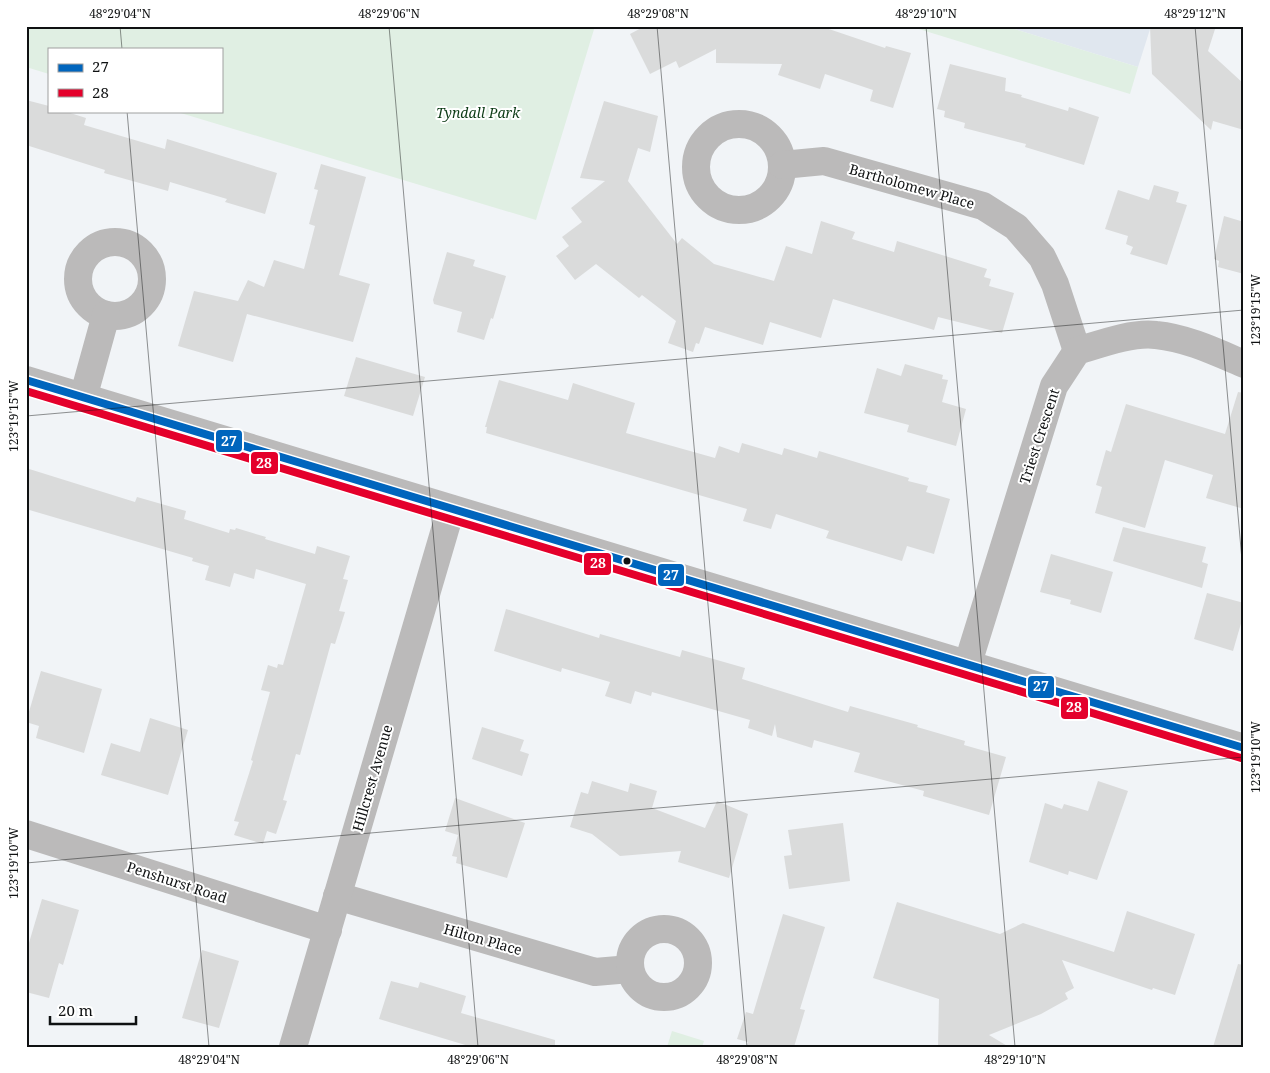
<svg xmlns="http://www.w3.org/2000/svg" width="1270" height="1073" font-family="'Noto Serif',serif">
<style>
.built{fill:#e0e7ef}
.green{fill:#e0efe3}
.building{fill:#dadbdb}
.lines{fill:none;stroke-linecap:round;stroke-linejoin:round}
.minor{stroke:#bbbaba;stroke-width:28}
.bus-1-casing{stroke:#fff;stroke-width:11}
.bus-2-casing{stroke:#fff;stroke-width:11}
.bus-1{stroke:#0065bd;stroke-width:8}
.bus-2{stroke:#e4002b;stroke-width:8}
.ticks{fill:none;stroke:#0f1112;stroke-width:1;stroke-opacity:0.45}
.bus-dot{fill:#0f1112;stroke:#fff;stroke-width:2}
.labels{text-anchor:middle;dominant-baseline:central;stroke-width:4;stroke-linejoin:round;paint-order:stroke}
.park-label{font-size:14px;font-style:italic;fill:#0c3b15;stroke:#fff}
.street-label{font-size:14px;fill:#0f1112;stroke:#fff}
.line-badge{stroke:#fff;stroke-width:2}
.badge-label{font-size:14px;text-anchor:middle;font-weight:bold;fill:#fff}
.neatline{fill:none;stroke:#0f1112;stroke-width:2}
.ticks-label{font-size:12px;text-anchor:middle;fill:#0f1112}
</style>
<rect width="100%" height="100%" fill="#f1f4f7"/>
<!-- built -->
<path class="built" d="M1005 26H1151L1138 67Z"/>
<!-- green -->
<g class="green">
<path d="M26 26H595L536 220 174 111H221V49H49V74L26 67Z"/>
<path d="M909 26H1005L1138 67 1130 94Z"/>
<path d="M672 1031 704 1041 702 1047H667Z"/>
</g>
<!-- building -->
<g class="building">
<path d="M645 26H820L885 48 886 46 911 53 893 108 870 101 873 90 825 74 820 89 778 75 782 64 716 63V49L679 68 676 61 650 74 630 34Z"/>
<path d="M1150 26H1216L1208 51 1244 84V130L1213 121 1211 130 1152 74Z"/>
<path d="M950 64 1006 78 1005 91 1022 95 1021 97 1068 111 1069 107 1099 117 1084 165 1025 147 1026 144 964 128 965 123 944 117 945 111 937 109Z"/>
<path d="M26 100 49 106V111H64L86 118 84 125 165 149 167 139 277 173 265 214 225 202 227 199 170 182 168 191 104 173 105 170 26 145Z"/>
<path d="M604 101 658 116 650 152 638 148 628 181 677 244 682 238 714 264 774 281 786 246 812 254 821 221 855 232 852 239 894 252 897 241 987 269 984 277 991 279 989 286 1014 293 1002 333 938 317 934 330 833 299 821 338 770 322 763 345 705 327 699 344 696 343 693 352 668 343 676 321 642 295 639 298 596 264 575 280 556 256 569 246 562 237 582 222 571 208 605 181 580 178Z"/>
<path d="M321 164 366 177 339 275 370 284 353 342 247 314 233 362 178 346 194 291 238 301 248 280 264 287 274 260 304 269 315 226 309 224 318 190 314 189Z"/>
<path d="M1154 185 1179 192 1176 202 1187 205 1167 265 1130 254 1133 247 1126 244 1128 236 1105 229 1118 190 1149 200Z"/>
<path d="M1224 216 1244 222V274L1218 267 1219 261 1214 259Z"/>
<path d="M447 252 475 260 473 266 506 276 493 319 491 318 484 340 457 332 462 312 434 304 433 300Z"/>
<path d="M356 357 425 377 413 416 344 396Z"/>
<path d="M905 364 943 375 942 379 948 380 942 402 966 409 956 446 907 432 909 425 864 413 877 368 901 376Z"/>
<path d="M499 380 568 400 573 383 635 403 626 433 715 458 719 446 739 453 742 443 782 455 784 448 817 458 819 451 909 478 908 481 928 486 926 492 950 499 934 554 907 546 902 561 826 538 829 531 776 514 771 529 743 521 747 509 486 433 487 427H485Z"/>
<path d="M1238 392 1244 393V509L1206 498 1213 475 1165 460 1145 528 1095 513 1102 487 1096 485 1106 450 1111 452 1126 404 1225 434Z"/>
<path d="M26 468 135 502 137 497 186 511 184 519 229 533 230 529 235 530 236 528 266 537 265 539 315 554 317 546 350 556 343 579 348 580 339 611 345 612 335 644 331 643 300 755 296 754 283 800 287 801 276 834 267 831 263 844 234 835 239 822 234 821 253 761 251 760 270 692 261 690 268 665 277 668 278 664 283 665 306 584 256 569 254 579 234 573 230 587 205 580 209 566 192 561 193 558 26 509Z"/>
<path d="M1123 527 1206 547 1202 562 1208 564 1202 588 1113 561Z"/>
<path d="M1051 554 1113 572 1101 613 1070 604 1071 600 1040 592Z"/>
<path d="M1207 593 1244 603V613L1233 651 1194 639Z"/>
<path d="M506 609 599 638 600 634 680 657 682 650 745 668 742 679 848 712 850 706 918 725 917 727 965 741 964 745 1006 757 989 815 923 796 924 791 854 772 860 753 814 740 812 748 777 737 775 724 772 736 748 728 750 720 652 692 651 696 635 691 631 704 605 696 610 682 562 668 561 672 494 651Z"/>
<path d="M41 671 102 689 84 753 36 738 39 726 26 722Z"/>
<path d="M150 718 188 730 168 795 101 775 111 743 140 752Z"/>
<path d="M482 727 524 740 520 751 529 754 522 776 472 759Z"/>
<path d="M592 781 628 792 630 783 657 791 652 808 705 828 717 801 748 814 729 878 678 862 681 851 620 856 592 834 570 827 581 792 588 794Z"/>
<path d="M1098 781 1128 791 1097 880 1069 871 1068 875 1029 862 1045 803 1062 809 1064 804 1088 811Z"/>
<path d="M455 798 525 823 507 878 456 863 457 857 452 856 458 835 445 831Z"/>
<path d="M843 823 850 881 789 889 784 856 792 855 788 830Z"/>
<path d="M42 899 79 910 63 965 59 963 49 998 26 992V953Z"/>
<path d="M897 902 1000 934 1023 923 1114 952 1127 911 1195 934 1175 995 1153 988 1152 990 1062 960 1074 988 1065 993 1068 999 1041 1014 989 1035 1009 1047H938L939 999 873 978Z"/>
<path d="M783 914 825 927 800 1009 805 1010 794 1047H747L748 1042 737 1039 746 1012 753 1014Z"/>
<path d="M202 950 239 961 219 1028 182 1018Z"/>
<path d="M1238 964 1244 965V1047H1213Z"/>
<path d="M391 981 418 988 420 982 466 996 461 1013 555 1040V1047H472L379 1019Z"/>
</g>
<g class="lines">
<!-- minor -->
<g class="minor">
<circle cx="739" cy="167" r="43"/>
<path d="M782 165 824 161 983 206 1016 227 1042 257 1055 284 1077 351"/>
<circle cx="115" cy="279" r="37"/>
<path d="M26 380 1244 748"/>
<path d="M83 398 106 315"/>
<path d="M968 663 1054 386 1077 351C1100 344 1132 332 1156 335 1187 338 1216 352 1244 364"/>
<path d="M26 834 328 930"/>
<path d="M337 896 595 972 630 969"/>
<circle cx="664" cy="963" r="34"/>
<path d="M293 1047 451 509"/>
</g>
<defs>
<path id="bus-1" d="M26 380 1244 748"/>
<path id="bus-2" d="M26 391 1241 758"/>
</defs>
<!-- bus-1 casing -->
<use href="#bus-1" class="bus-1-casing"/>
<!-- bus-2 casing -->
<use href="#bus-2" class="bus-2-casing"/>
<!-- bus-1 -->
<use href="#bus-1" class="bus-1"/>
<!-- bus-2 -->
<use href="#bus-2" class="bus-2"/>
</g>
<!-- ticks -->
<path class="ticks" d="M120 26 122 49M389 26 478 1047M657 26 747 1047M926 26 1015 1047M1195 26 1244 583M127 111 209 1047M26 416 1244 310M26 863 1244 757"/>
<!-- markers -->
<circle class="bus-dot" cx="627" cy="561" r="4.5"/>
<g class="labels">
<!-- park labels -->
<g class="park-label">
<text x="478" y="112">Tyndall Park</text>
</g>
<!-- street labels -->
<g class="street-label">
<text transform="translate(912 186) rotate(16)">Bartholomew Place</text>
<text transform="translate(1039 436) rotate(-72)">Triest Crescent</text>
<text transform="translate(372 778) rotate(-74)">Hillcrest Avenue</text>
<text transform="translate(177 882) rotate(18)">Penshurst Road</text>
<text transform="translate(483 939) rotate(16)">Hilton Place</text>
</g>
</g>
<g class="line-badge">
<rect x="215" y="429" width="28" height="24" rx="5" fill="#0065bd"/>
<rect x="250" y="451" width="29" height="24" rx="5" fill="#e4002b"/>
<rect x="583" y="552" width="29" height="24" rx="5" fill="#e4002b"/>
<rect x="657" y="563" width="28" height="24" rx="5" fill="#0065bd"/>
<rect x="1027" y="675" width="28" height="24" rx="5" fill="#0065bd"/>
<rect x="1060" y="696" width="29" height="24" rx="5" fill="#e4002b"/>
</g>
<g class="badge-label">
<text x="229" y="446">27</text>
<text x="264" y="468">28</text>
<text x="598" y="568">28</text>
<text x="671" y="580">27</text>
<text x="1041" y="691">27</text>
<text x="1074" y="712">28</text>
</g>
<!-- border -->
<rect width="1270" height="1073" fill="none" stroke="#ffffff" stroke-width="55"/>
<!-- legend -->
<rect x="48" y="48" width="175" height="65" fill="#ffffff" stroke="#9fa0a0"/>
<rect x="58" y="64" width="25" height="8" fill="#0065bd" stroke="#9fa0a0"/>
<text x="92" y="72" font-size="15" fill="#0f1112">27</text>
<rect x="58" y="89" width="25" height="8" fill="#e4002b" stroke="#9fa0a0"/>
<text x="92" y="98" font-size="15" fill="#0f1112">28</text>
<!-- scale -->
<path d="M50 1016v8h86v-8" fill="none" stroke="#0f1112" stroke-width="2.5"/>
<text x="58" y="1016" font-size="15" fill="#0f1112" stroke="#ffffff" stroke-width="4" paint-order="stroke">20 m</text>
<rect x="28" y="28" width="1214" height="1018" class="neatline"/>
<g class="ticks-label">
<text x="120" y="18">48°29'04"N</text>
<text x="389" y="18">48°29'06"N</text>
<text x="658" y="18">48°29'08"N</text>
<text x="926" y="18">48°29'10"N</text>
<text x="1195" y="18">48°29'12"N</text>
<text transform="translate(1256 310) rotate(-90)" y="4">123°19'15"W</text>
<text transform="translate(14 416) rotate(-90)" y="4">123°19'15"W</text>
<text transform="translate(1256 757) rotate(-90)" y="4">123°19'10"W</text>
<text transform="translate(14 863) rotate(-90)" y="4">123°19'10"W</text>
<text x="209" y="1064">48°29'04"N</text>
<text x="478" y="1064">48°29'06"N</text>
<text x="747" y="1064">48°29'08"N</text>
<text x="1015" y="1064">48°29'10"N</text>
</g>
</svg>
